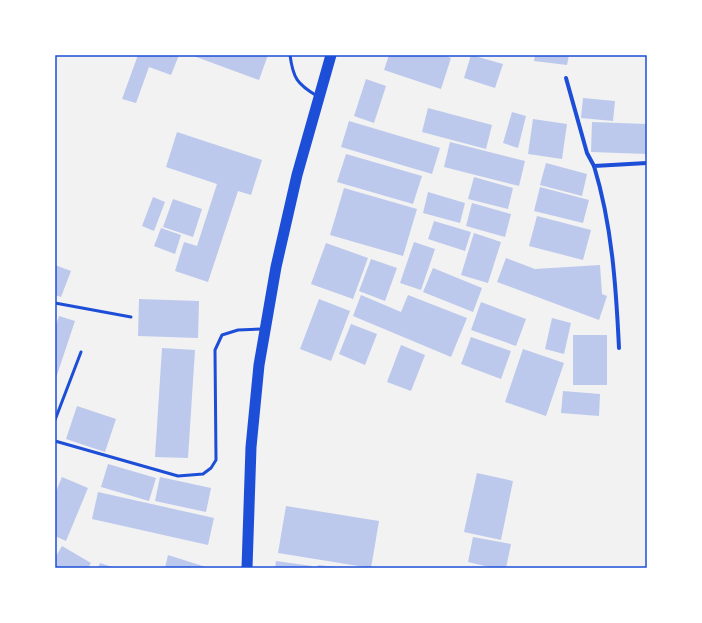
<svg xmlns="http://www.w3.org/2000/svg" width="702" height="623" font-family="Overpass,sans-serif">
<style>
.building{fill:#bdc9ec}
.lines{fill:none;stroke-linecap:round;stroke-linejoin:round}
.service{stroke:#1d4ed8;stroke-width:3}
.minor{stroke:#1d4ed8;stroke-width:4}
.trunk{stroke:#1d4ed8;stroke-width:11}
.neatline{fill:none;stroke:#1d4ed8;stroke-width:1.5}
</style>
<rect width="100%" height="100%" fill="#f2f2f2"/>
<!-- building -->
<g class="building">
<path d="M138 55H179L171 75 149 67 136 103 122 99Z"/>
<path d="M191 55H268L259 80Z"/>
<path d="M389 55H443L451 58 441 89 384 70Z"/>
<path d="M471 55 503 64 495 88 464 78Z"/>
<path d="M535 55H569L567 65 534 61Z"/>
<path d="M366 79 386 86 374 123 354 116Z"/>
<path d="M583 98 615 101 613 121 581 118Z"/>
<path d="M428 108 492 125 486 149 422 132Z"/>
<path d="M512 112 526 116 518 148 503 143Z"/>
<path d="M533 119 567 124 562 159 528 154Z"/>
<path d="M349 121 440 148 432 174 341 147Z"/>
<path d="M592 122 647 124V154L591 152Z"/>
<path d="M177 132 262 160 251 195 238 191 208 282 175 271 184 242 197 246 217 184 166 167Z"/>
<path d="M450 142 525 161 519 186 444 167Z"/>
<path d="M346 154 422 176 413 204 337 182Z"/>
<path d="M546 163 587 174 582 196 540 185Z"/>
<path d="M474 177 513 188 508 209 468 199Z"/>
<path d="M540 187 589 200 583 223 534 211Z"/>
<path d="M344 188 417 209 403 256 330 235Z"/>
<path d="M428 192 465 203 460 223 423 213Z"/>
<path d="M153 197 165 202 154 231 142 226Z"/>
<path d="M173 199 202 209 193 237 163 227Z"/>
<path d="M472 203 511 214 505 237 466 226Z"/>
<path d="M537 216 591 230 583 260 529 246Z"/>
<path d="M434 221 471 232 465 251 428 239Z"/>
<path d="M161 228 181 235 175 254 154 246Z"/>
<path d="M474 233 501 242 488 283 461 275Z"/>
<path d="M414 242 435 249 421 290 400 283Z"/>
<path d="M326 243 368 258 353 299 311 284Z"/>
<path d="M506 258 535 269 600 265 602 294 607 296 599 320 497 282Z"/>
<path d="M371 259 397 268 385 301 359 291Z"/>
<path d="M55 265 71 271 61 297 55 295Z"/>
<path d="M433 268 482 288 473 312 423 292Z"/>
<path d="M361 295 401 312 408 295 467 318 451 357 353 316Z"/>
<path d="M139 299 199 301 198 338 138 336Z"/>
<path d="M319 299 350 311 331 361 300 349Z"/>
<path d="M481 302 526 319 516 346 471 330Z"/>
<path d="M59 316 75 321 55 381V329Z"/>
<path d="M552 318 571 323 564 354 545 349Z"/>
<path d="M351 324 377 334 365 365 339 354Z"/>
<rect x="573" y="335" width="34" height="50"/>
<path d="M471 337 511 351 501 379 461 364Z"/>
<path d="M401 345 425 355 411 391 387 382Z"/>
<path d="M162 348 195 350 188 458 155 457Z"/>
<path d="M523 349 564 363 546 416 505 402Z"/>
<path d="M563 391 600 394 599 416 561 413Z"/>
<path d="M77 406 116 419 105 452 66 439Z"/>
<path d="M108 464 156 478 149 501 101 487Z"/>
<path d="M477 473 513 481 501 540 464 532Z"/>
<path d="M62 477 88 488 66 541 55 536V494Z"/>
<path d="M160 477 211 488 206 512 155 501Z"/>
<path d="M98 492 214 518 208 545 92 519Z"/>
<path d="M286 506 379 521 371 568 278 553Z"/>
<path d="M473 537 511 544 506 568H494L468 562Z"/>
<path d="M62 546 91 563 88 568H55V558Z"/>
<path d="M168 555 209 568H165Z"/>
<path d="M276 561 312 566V568H275Z"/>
<path d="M100 563 115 568H98Z"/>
<path d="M318 565 337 567V568H317Z"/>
</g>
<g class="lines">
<!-- service -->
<g class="service">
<path d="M290 55C293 78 297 84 317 96"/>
<path d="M55 303 131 317"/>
<path d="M55 420 81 352"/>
<path d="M55 441 178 476 203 474 211 468 216 460 215 350 222 335 238 330 263 329"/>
</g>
<!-- minor -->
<g class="minor">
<path d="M566 78 587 153 594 166"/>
<path d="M619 348C616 286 612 225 594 166L647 163"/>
</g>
<!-- trunk -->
<path class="trunk" d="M247 568 251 447 259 365 276 267 297 175 331 55"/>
</g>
<!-- border -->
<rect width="702" height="623" fill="none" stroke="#ffffff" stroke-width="112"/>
<rect x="56" y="56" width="590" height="511" class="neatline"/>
</svg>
